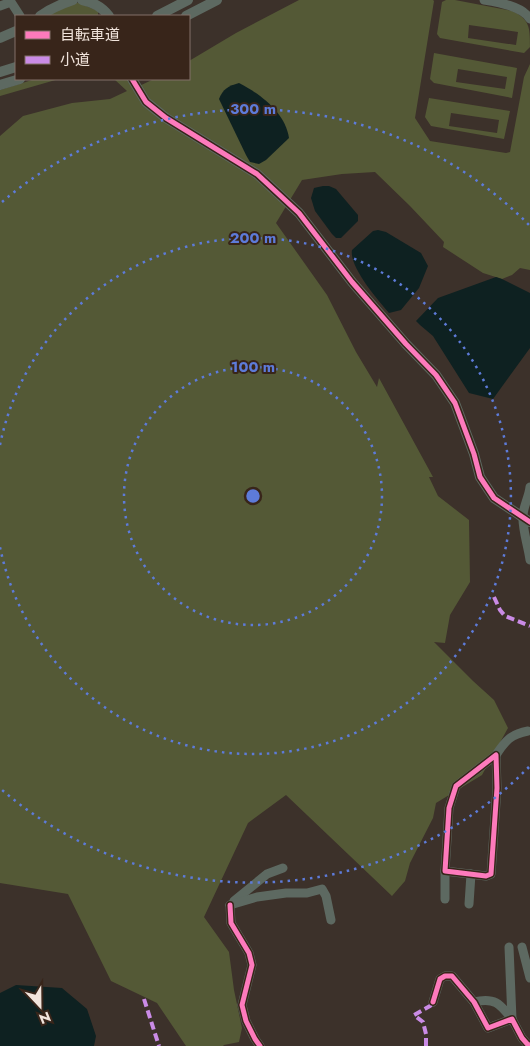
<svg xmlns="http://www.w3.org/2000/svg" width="530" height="1046" font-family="Jost,'Noto Sans JP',sans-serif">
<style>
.green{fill:#545936;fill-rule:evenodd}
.water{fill:#0e2121}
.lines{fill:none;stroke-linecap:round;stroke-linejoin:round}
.minor{stroke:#5d6961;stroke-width:9}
.tertiary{stroke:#5d6961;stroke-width:10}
.quiet{stroke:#ca8be6;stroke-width:4;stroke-dasharray:8 4;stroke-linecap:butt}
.cycleway-casing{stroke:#38251a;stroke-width:8}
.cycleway{stroke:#fd7abc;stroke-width:5}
.ring{fill:none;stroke:#5d7bd9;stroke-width:2.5;stroke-dasharray:2.5 5}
.centre{fill:#5d7bd9;stroke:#38251a;stroke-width:2.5}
.ring-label{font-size:15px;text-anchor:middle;font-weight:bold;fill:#5d7bd9;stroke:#38251a;stroke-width:4;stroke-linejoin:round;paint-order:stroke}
</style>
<rect width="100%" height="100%" fill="#3c312a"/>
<!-- green -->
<g class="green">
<path d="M299 0H433L434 1 415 118 430 141 506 153 510 152 524 77 530 64V270L520 268 512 275 502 279 483 273 443 247 444 242 410 206 375 172 342 174 302 180 276 223 327 295 356 352 377 387 379 378 433 477H429L438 496 469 520 470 582 450 615 445 643 434 642 473 681 494 700 508 728 482 775 436 803 433 818 410 863 405 881 392 896 286 795 248 823 204 917 229 952 234 990 242 1028 239 1042 224 1045 223 1046H186L157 1003 111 981 68 894 0 883V136L23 116 72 103 110 99 127 91 114 79H131L135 88 154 79H189V61L236 33Z"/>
<path d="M446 0H455L512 11C530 19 530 28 530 47L524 53 440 38 437 34 442 2ZM469 25 518 32 516 45 468 38Z"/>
<path d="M71 3H79L98 11V16H46Z"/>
<path d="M434 53 517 68 512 98 434 83 430 79ZM458 69 507 77 505 89 456 82Z"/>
<path d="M35 79H59L0 96V90Z"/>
<path d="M429 98 510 111 504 139 431 126 425 117ZM451 113 499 120 497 133 449 126Z"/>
</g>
<!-- water -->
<g class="water">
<path d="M239 83C260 94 285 112 289 138L266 160 259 164 250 162 246 155 219 99C223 89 228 86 239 83Z"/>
<path d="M323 186H329L336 189 358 215V221L341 238H336L332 234 315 211 311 198 314 188Z"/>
<path d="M378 230 386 232 421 253 428 266 419 288 401 310 389 313C378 300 349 267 352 250L373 231Z"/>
<path d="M496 277 502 279 530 293V348L493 399 469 393 433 336 420 325 416 321 438 298Z"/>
<path d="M16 985 62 988 87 1009 96 1036 94 1046H0V993Z"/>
</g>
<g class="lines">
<!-- minor -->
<g class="minor">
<path d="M484 0C497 2 523 6 530 19"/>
<path d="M0 6 11 2 20 16"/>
<path d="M530 487C529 497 524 504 523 515 522 529 528 545 530 560"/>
<path d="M496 755 497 788 491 874 486 876 445 871 449 808 456 786Z"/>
<path d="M496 755C505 741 511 734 528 731"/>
<path d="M445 899V871"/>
<path d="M234 901 267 874 283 868"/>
<path d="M469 904 471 874"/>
<path d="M230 905 231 923 249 953 252 965 242 1005 246 1021 255 1039 260 1046"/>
<path d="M230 905 257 897 286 893H307L322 889 326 896 331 920"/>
<path d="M509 947 512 1019"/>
<path d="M522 947 530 978"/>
<path d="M433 1002 440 979 445 976H452L474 1002 488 1028 512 1019 522 1038 529 1046 530 1045"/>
<path d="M474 1002C495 997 500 1004 512 1019"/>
</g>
<!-- tertiary -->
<g class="tertiary">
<path d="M82 0C93 2 102 7 109 16"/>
<path d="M40 16C50 9 61 4 73 0"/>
<path d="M157 16 188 0"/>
<path d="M186 16 217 0"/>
<path d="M0 38 16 31"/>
<path d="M0 72 16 67"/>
<path d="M132 79 146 102 166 118 257 174 299 213 352 282 406 344 436 375 455 403 474 454 480 477 494 498 530 522"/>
<path d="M0 85 20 79"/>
</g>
<!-- quiet -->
<g class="quiet">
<path d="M494 597 500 610 505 616 530 626"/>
<path d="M144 999 159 1046"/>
<path d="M426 1046V1034L423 1022 414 1015 430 1006 433 1002"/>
</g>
<defs>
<g id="cycleway">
<path d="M132 79 146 102 166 118 257 174 299 213 352 282 406 344 436 375 455 403 474 454 480 477 494 498 530 522"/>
<path d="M496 755 497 788 491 874 486 876 445 871 449 808 456 786Z"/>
<path d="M230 905 231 923 249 953 252 965 242 1005 246 1021 255 1039 260 1046"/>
<path d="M433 1002 440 979 445 976H452L474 1002 488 1028 512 1019 522 1038 529 1046 530 1045"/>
</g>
</defs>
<!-- cycleway casing -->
<use href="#cycleway" class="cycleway-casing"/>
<!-- cycleway -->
<use href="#cycleway" class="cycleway"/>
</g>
<!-- distance rings -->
<g class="ring">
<circle cx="253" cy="496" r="129"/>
<path d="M0 445A258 258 0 1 1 0 547"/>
<path d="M529 767A387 387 0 0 1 2 790M2 202A387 387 0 0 1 529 225"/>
</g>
<circle cx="253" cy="496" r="8" class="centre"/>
<g class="ring-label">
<text x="253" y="114">300 m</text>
<text x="253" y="243">200 m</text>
<text x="253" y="372">100 m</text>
</g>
<!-- legend -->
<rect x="15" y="15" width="175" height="65" fill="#38251a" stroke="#827168"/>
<rect x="25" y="31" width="25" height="8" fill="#fd7abc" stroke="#827168"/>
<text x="60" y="40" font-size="15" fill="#f1e4dc">自転車道</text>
<rect x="25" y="56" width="25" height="8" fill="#ca8be6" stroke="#827168"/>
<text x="60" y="65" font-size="15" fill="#f1e4dc">小道</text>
<!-- north arrow -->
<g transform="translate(40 1006) rotate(158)" stroke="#38251a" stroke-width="4" paint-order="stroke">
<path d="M0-4L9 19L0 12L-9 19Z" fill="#f1e4dc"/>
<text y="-8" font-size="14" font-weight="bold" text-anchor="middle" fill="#f1e4dc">N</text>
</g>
</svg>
